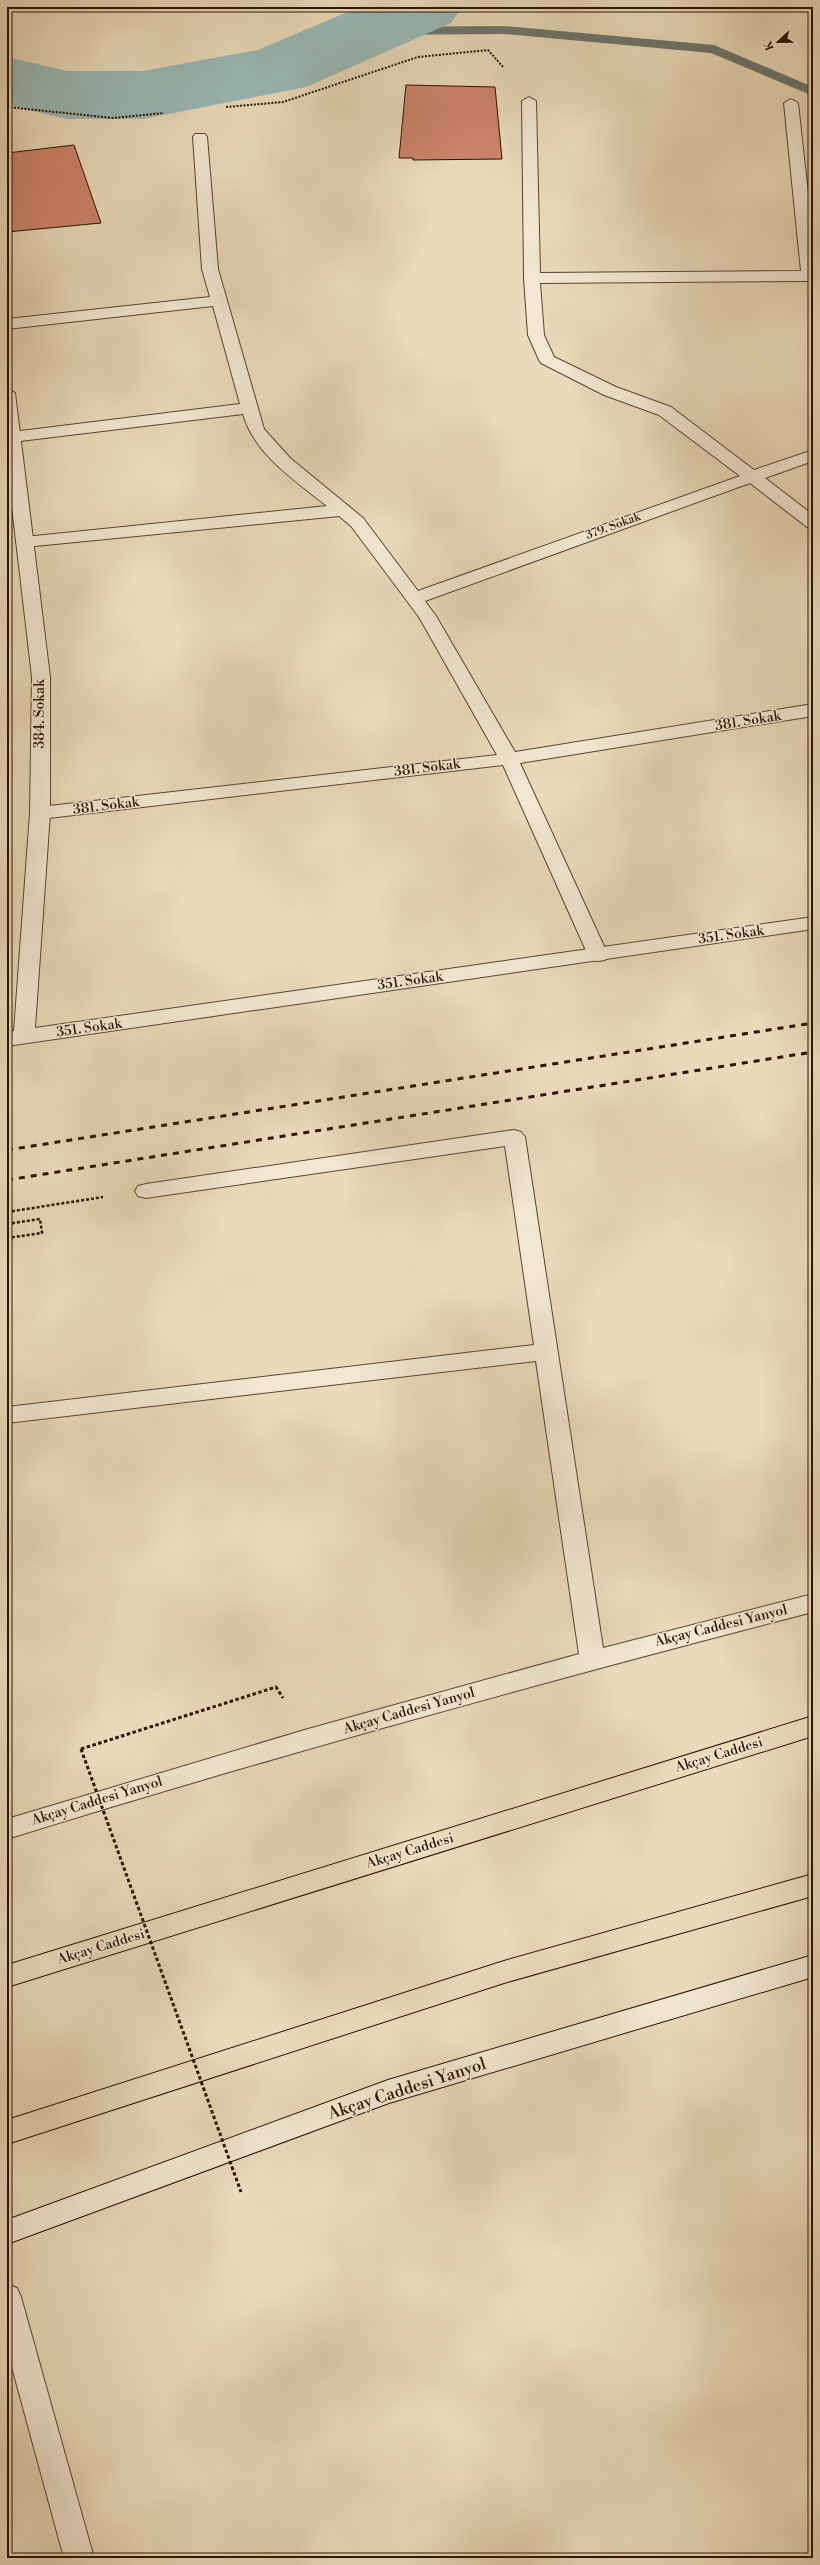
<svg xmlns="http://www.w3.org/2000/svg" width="820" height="2565" font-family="'Libre Bodoni',serif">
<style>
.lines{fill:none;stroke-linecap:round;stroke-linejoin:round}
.stream{fill:#6d766d;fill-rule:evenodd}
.river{fill:#99b9b6;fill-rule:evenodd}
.building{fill:#cc846a;stroke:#2b1200}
.service-casing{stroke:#5a442e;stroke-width:2}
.minor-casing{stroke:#5a442e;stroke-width:2}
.tertiary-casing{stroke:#5a442e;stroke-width:2}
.secondary-casing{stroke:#2b1200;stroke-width:2}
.trunk-casing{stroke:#2b1200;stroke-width:2}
.path-far2{stroke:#2b1200;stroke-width:2;stroke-dasharray:2 1.5;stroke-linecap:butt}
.path-far1{stroke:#2b1200;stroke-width:2.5;stroke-dasharray:3 2;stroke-linecap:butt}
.path{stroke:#2b1200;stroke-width:3;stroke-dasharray:3.5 2.5;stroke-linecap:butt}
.service{fill:#f1e7d2;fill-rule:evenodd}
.minor{fill:#f1e7d2;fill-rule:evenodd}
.tertiary{fill:#f1e7d2;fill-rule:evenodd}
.secondary{fill:#f1e7d2;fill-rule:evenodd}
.trunk{fill:#e9daba;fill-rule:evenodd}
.rail{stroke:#2b1200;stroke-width:3;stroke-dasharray:6 6;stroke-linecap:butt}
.path-bridge{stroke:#2b1200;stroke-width:3;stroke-dasharray:3.5 2.5;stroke-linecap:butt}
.labels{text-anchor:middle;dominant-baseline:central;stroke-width:3;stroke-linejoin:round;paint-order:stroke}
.far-street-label{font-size:12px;fill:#2b1200;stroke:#f1e7d2}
.street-label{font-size:14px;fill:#2b1200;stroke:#f1e7d2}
.near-street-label{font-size:17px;fill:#2b1200;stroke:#f1e7d2}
</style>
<rect width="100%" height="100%" fill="#e9daba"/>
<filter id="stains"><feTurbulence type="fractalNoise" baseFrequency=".005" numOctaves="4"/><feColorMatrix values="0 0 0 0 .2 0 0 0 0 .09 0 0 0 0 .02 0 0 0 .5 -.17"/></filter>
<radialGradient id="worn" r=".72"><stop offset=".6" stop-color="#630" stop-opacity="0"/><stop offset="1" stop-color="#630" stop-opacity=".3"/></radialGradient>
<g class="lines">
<!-- stream -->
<path class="stream" d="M504 26 714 45 813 87V96L711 53 504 34 368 35 361 31 368 27Z"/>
<!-- river -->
<path class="river" d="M359 7H462L451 23 306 87 143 119H67L7 105V57L67 71H143L258 50Z"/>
</g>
<!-- building -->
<g class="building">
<path d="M406 85 495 87 502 159 413 160V158H399Z"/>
<path d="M74 145 101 223 7 232V153Z"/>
</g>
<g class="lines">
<defs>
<g id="service">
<path d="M514 1130 521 1132 525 1137 603 1648 813 1594V1612C543 1682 274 1756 7 1839V1819L308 1729 579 1654 536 1361 7 1423V1407L534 1345 505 1146 146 1198 138 1196 135 1191 138 1186 146 1184Z"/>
<path d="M7 2284 17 2288 21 2297 94 2558H64L7 2349Z"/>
</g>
<path id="minor" d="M529 97 536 101 540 273 801 271 784 103 791 99 798 103 813 239V281L540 283 544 335 554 357 616 387 671 407 754 470 813 450V461L765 478 813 515V528L807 527 750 483 425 601 436 616 515 752 813 704V716L520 763 608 955 605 960 598 961 591 960 588 955 503 765 40 819 33 817 30 813 33 809 40 807 497 755 419 617 351 526 339 516 25 547 19 546 16 542 19 538 25 537 327 506C296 481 254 454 243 414L12 442 7 441V433L12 432 240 404 213 306 7 329V319L210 297 202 269 193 137 195 134H205L207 137 218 269 264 429 290 458 363 518 418 591 740 476 659 415 604 395 541 363 539 360 528 335 524 278 522 101Z"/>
<path id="tertiary" d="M7 388 15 393 50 677V813L35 1028 813 917V929L7 1046V1032L14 1031 30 813 32 677 7 464Z"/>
<path id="secondary" d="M813 1955V1977L389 2103 7 2244V2220L388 2080Z"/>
<g id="trunk">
<path d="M813 1716V1736L7 1987V1965Z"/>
<path d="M813 1874V1896L504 1983 7 2144V2120L504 1961Z"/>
</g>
</defs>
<!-- service casing -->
<use href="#service" class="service-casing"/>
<!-- minor casing -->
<use href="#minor" class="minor-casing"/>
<!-- tertiary casing -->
<use href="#tertiary" class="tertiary-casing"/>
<!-- secondary casing -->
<use href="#secondary" class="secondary-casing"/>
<!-- trunk casing -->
<use href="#trunk" class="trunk-casing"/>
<!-- path-far2 -->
<g class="path-far2">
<path d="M7 107 113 118 164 113"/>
<path d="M226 107 283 102 418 57 488 50 504 68"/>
</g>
<!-- path-far1 -->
<g class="path-far1">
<path d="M7 1212 103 1197"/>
<path d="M7 1224 40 1219 42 1233 7 1238"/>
</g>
<!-- path -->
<path class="path" d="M81 1749 276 1687 283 1698"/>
<!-- service -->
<use href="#service" class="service"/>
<!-- minor -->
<use href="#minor" class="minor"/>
<!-- tertiary -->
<use href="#tertiary" class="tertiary"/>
<!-- secondary -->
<use href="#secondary" class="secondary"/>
<!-- trunk -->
<use href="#trunk" class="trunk"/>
<!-- rail -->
<g class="rail">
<path d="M7 1150 813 1023"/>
<path d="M7 1180 813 1052"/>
</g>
<!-- path-bridge -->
<path class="path-bridge" d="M81 1749 241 2192"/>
</g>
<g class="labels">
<!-- far-street labels -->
<g class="far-street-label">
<text transform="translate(613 526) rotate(-20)">379. Sokak</text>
</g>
<!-- street labels -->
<g class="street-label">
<text transform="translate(40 714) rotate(-90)">384. Sokak</text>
<text transform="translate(748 721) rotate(-9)">381. Sokak</text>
<text transform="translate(427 768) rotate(-7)">381. Sokak</text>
<text transform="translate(106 806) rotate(-7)">381. Sokak</text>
<text transform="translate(731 935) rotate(-8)">351. Sokak</text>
<text transform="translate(410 981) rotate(-8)">351. Sokak</text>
<text transform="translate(89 1028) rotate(-8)">351. Sokak</text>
<text transform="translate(721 1626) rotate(-14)">Akçay Caddesi Yanyol</text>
<text transform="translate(409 1711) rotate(-16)">Akçay Caddesi Yanyol</text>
<text transform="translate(719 1755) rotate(-17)">Akçay Caddesi</text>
<text transform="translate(97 1801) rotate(-17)">Akçay Caddesi Yanyol</text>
<text transform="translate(410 1851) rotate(-17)">Akçay Caddesi</text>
<text transform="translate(101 1947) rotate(-17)">Akçay Caddesi</text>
</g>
<!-- near-street labels -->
<g class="near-street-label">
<text transform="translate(407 2089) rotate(-18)">Akçay Caddesi Yanyol</text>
</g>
</g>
<!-- margin -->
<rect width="820" height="2565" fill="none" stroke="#e9daba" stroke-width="24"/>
<rect x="8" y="8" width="804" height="2549" fill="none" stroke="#2b1200" stroke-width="2"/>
<rect x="12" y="12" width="796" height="2541" fill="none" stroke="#2b1200"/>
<!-- north arrow -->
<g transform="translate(778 42) rotate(248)" stroke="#f1e7d2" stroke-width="3" paint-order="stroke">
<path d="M0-3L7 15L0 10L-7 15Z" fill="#2b1200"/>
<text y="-6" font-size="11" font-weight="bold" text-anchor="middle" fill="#2b1200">K</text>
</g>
<rect width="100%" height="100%" filter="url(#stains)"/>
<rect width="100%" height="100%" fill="url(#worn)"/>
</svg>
